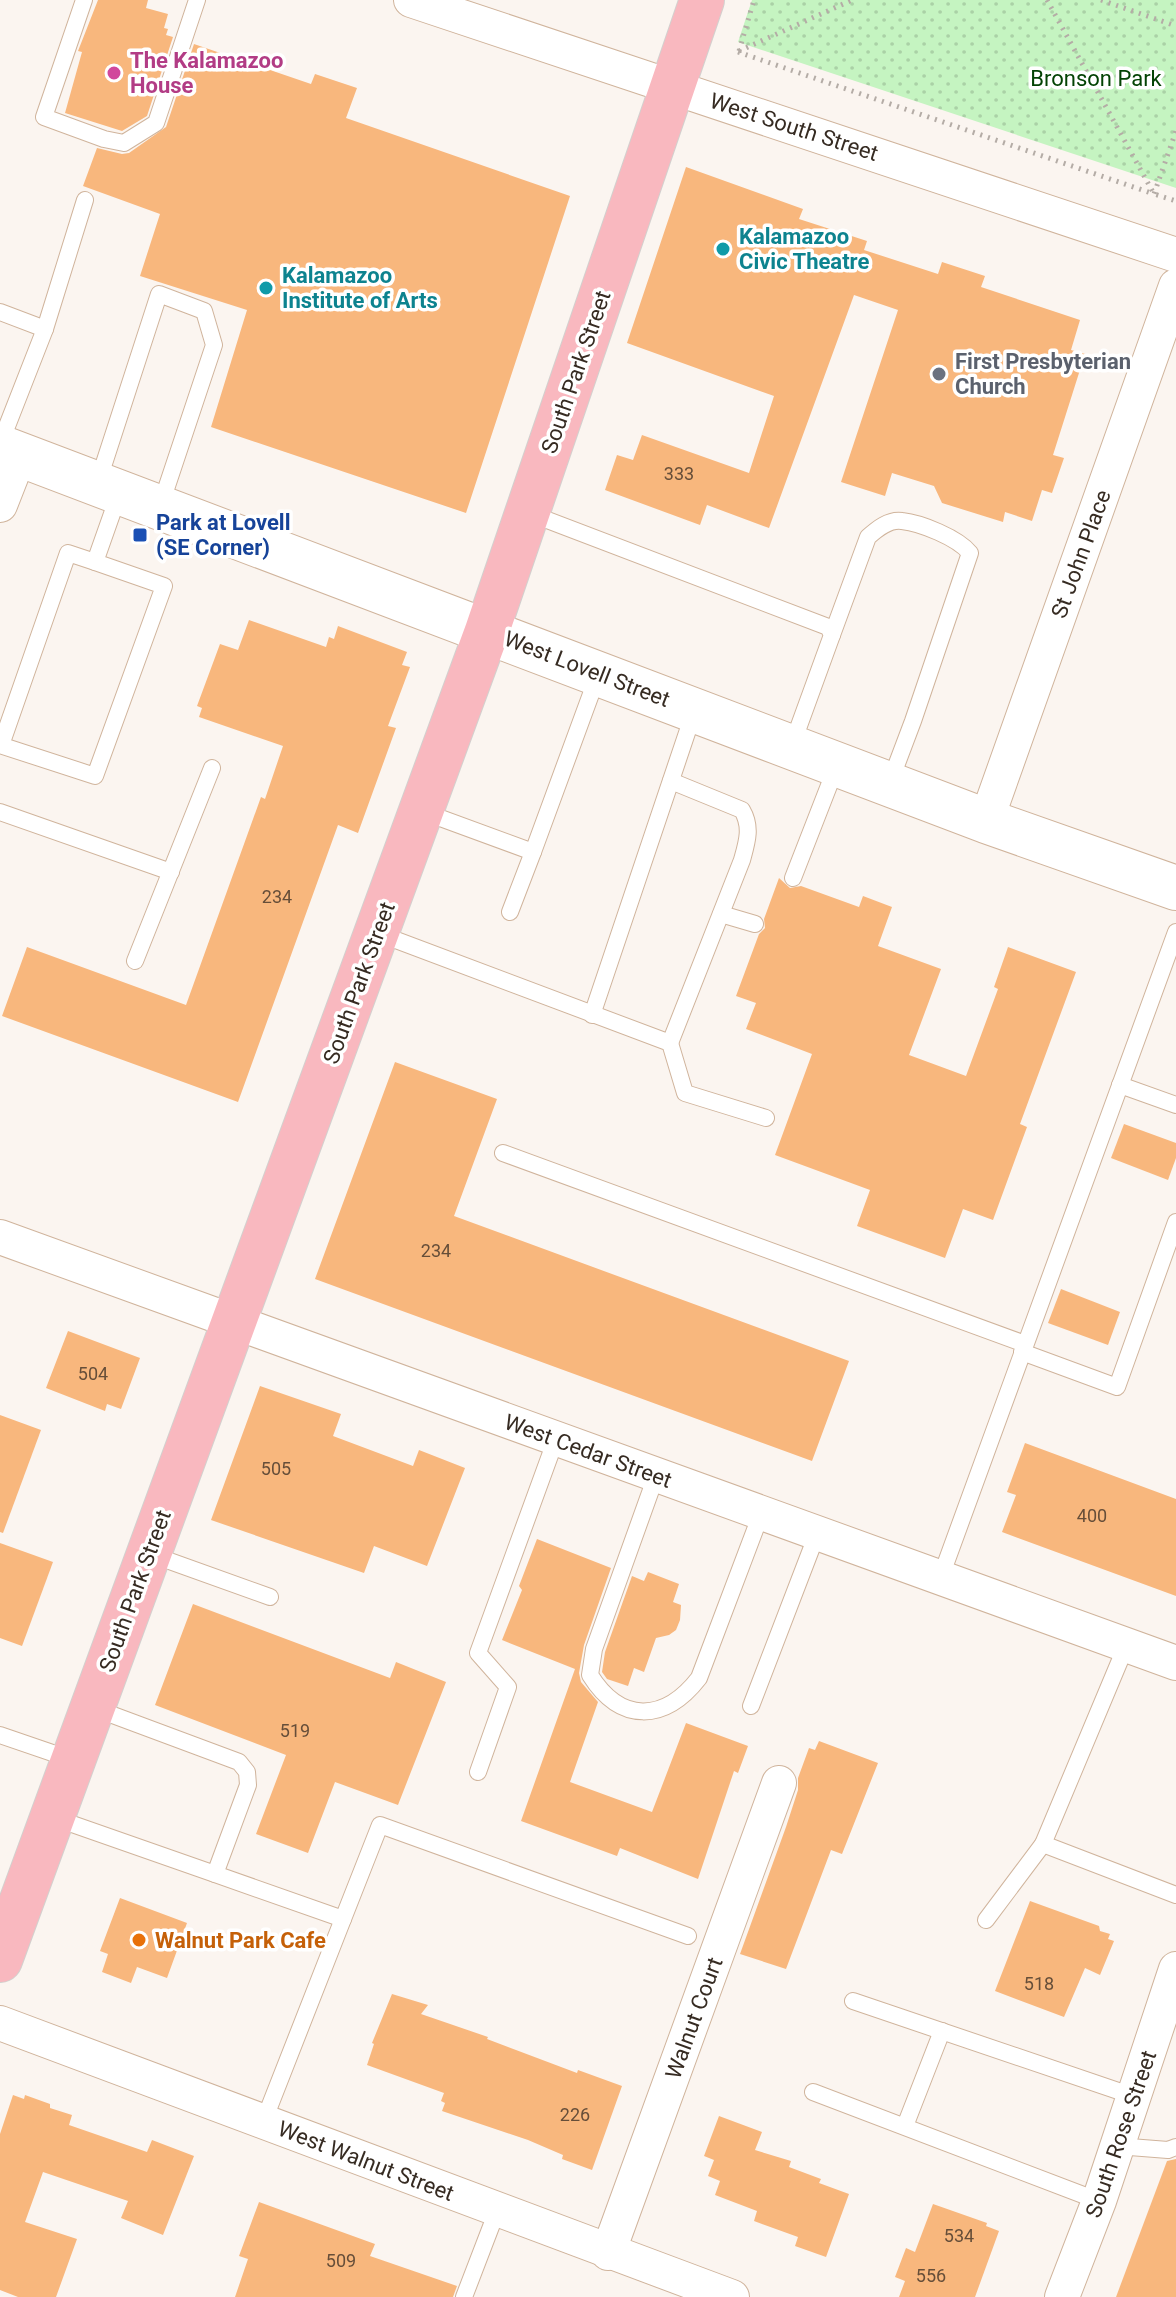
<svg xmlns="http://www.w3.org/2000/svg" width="1176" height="2297" font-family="Roboto,sans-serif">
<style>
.park{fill:url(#park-dots)}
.building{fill:#f8b77d}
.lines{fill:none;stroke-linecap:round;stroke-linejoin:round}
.lane-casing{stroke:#d0b49c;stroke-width:18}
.street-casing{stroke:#d0b49c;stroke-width:36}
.secondary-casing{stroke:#d0b49c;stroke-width:46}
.primary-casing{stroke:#d3d0ce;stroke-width:46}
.path{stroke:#b4aca6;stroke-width:5;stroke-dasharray:2 6;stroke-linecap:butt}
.lane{stroke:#fff;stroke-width:16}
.street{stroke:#fff;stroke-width:34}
.secondary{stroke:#fff;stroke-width:44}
.primary{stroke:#f9b8bf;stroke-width:44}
.hotel-dot{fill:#d1479c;stroke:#fff;stroke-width:3}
.culture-dot{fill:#0f9aa8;stroke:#fff;stroke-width:3}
.worship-dot{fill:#6b7280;stroke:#fff;stroke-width:3}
.transit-dot{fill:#1a4fb4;stroke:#fff;stroke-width:3}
.food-dot{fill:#e8710a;stroke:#fff;stroke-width:3}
.labels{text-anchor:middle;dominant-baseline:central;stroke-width:7;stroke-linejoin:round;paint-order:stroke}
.number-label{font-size:18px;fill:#664e39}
.hotel-label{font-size:22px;font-weight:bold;fill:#b23c85;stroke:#fff;text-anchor:start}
.park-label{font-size:22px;fill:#034304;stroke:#fff}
.street-label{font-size:22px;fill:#362b22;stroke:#fff}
.culture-label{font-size:22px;font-weight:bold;fill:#0d838f;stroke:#fff;text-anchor:start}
.worship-label{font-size:22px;font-weight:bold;fill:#5b616d;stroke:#fff;text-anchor:start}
.transit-label{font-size:22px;font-weight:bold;fill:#164399;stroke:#fff;text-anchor:start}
.food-label{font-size:22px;font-weight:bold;fill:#c56008;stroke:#fff;text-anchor:start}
</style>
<defs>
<pattern id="park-dots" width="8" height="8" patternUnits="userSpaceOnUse" patternTransform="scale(2)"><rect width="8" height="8" fill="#c5f4c1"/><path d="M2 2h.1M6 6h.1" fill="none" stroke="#aad1a6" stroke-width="1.8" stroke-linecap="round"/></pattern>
</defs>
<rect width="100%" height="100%" fill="#fbf5f0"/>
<!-- park -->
<path class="park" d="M752 0H1176V188L738 42Z"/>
<!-- building -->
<g class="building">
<path d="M98 0H148L146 8 168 14 164 28 168 29 166 35 173 37 147 116 122 131 65 113 82 52 78 51Z"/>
<path d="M194 44 311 84 315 74 357 88 346 118 570 196 466 513 211 427 247 310 140 276 160 214 83 186 97 148 122 154 129 153 166 127Z"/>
<path d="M686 167 803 209 799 219 867 241 864 250 938 274 942 262 985 276 981 287 1080 320 1071 350 1085 354 1053 455 1064 458 1052 493 1042 490 1032 521 1005 512 1003 522 942 503 934 486 892 473 885 496 841 482 898 310 854 295 769 528 707 505 700 525 605 490 617 455 633 460 642 435 749 473 774 396 627 343Z"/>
<path d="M249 620 326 647 329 637 334 639 338 626 407 652 402 665 410 667 388 726 396 728 358 833 338 825 238 1102 2 1016 27 947 186 1005 261 797 265 799 283 746 199 717 202 708 197 706 220 644 238 650Z"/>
<path d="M779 878 790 888 801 886 859 907 863 896 892 907 878 946 941 969 909 1055 966 1076 998 989 994 987 1008 947 1076 972 1020 1124 1027 1127 993 1220 963 1209 945 1258 857 1226 870 1190 775 1155 812 1054 746 1029 756 1003 736 996 759 934 765 928 764 919Z"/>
<path d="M395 1062 497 1099 454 1216 849 1361 812 1461 315 1279Z"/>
<path d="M1124 1124 1176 1143V1158L1168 1180 1111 1158Z"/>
<path d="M1061 1289 1120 1312 1108 1345 1048 1323Z"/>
<path d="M68 1331 140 1358 121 1409 107 1404 105 1411 46 1388Z"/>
<path d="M260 1386 341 1414 333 1436 413 1466 419 1450 465 1468 427 1566 374 1546 364 1573 211 1520Z"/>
<path d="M0 1415 41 1430 3 1533 0 1532Z"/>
<path d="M1025 1443 1176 1499V1596L1002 1532 1016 1495 1007 1492Z"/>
<path d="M537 1539 611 1568 584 1645 579 1673 581 1682 598 1702 570 1782 652 1812 686 1723 748 1746 738 1773 734 1771 698 1879 620 1848 617 1856 521 1821 575 1669 502 1640 522 1590 519 1586Z"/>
<path d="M0 1543 53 1562 22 1646 0 1638Z"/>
<path d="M648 1572 679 1584 673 1602 681 1605 680 1620 676 1630 669 1635 656 1638 644 1672 634 1668 628 1686 607 1679 602 1672 605 1652 632 1576 644 1581Z"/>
<path d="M193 1604 390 1678 396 1662 446 1682 398 1805 335 1782 308 1853 256 1834 286 1755 155 1705Z"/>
<path d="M819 1741 878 1763 842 1854 831 1850 786 1969 740 1954 786 1827 798 1790V1778L809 1748 815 1750Z"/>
<path d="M120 1898 187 1923 167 1978 137 1967 131 1983 102 1972 108 1954 100 1951Z"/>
<path d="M1030 1901 1099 1926 1100 1931 1110 1934 1108 1939 1114 1941 1100 1975 1085 1968 1064 2017 995 1991Z"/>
<path d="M392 1994 428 2005 421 2014 488 2037 487 2039 577 2073 578 2070 622 2086 592 2170 562 2159 563 2155 528 2140 442 2111 445 2103 441 2101 444 2093 367 2065 374 2044 372 2043Z"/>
<path d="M13 2095 24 2099 25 2095 50 2104V2108L72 2115 69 2125 147 2152 152 2140 194 2156 163 2235 121 2218 128 2201 43 2172 25 2222 77 2239 56 2297H18L0 2290V2134Z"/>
<path d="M719 2116 762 2132 755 2150 791 2161 789 2167 821 2179 819 2183 849 2194 826 2257 795 2246 798 2237 754 2221 757 2211 715 2195 720 2181 708 2176 714 2160 704 2156Z"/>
<path d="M1176 2159V2297H1116L1167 2161Z"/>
<path d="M259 2202 375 2244 370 2256 457 2286 453 2297H235L248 2259 239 2256Z"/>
<path d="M933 2204 987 2223 986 2226 999 2231 975 2297H899L905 2281 895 2277 906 2248 915 2252Z"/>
</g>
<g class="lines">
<defs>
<g id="lane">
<path d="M84 0 44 117 104 139 124 143 156 123 197 0"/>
<path d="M0 312 45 329"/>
<path d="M0 444 45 329 85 200"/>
<path d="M98 482 159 294 204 311 214 345 160 507"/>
<path d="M529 513 828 627 832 635 792 745"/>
<path d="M832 635 868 537C877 529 889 519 902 521 921 523 958 538 970 553L913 721 890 782"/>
<path d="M0 745 95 776 164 586 95 562 119 494"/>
<path d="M1 745 68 553 95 562"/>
<path d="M0 812 171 872"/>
<path d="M424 812 533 852 598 675"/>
<path d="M793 878 837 765"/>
<path d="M510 912 533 852"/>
<path d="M721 914 755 924"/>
<path d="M380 934 670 1043 685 1093 766 1118"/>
<path d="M135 961 212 768"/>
<path d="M592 1015 694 712"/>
<path d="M670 1043 742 860C747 842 752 827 742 810L671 781"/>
<path d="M1120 1085 1176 1105"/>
<path d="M503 1153 1025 1344"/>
<path d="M1022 1352 1117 1387 1176 1222"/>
<path d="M656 1476 594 1649 590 1675C620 1723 664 1723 699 1678L761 1514"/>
<path d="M150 1554 270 1597"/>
<path d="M940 1579 1176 932"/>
<path d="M1126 1646 1043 1844 1176 1895"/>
<path d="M751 1706 817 1534"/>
<path d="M0 1735 70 1759"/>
<path d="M478 1772 508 1687 478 1653 556 1439"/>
<path d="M55 1818 215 1874 248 1785 247 1772 239 1762 94 1708"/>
<path d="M215 1874 343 1919 380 1825 688 1936"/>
<path d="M986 1920 1043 1844"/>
<path d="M853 2001 1133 2096"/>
<path d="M813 2092 1099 2201"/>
<path d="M263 2123 343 1919"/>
<path d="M905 2126 942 2031"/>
<path d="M1117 2146 1168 2150 1176 2147"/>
<path d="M464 2297 497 2211"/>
</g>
<g id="street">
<path d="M411 0 1176 255"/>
<path d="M0 505 20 454"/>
<path d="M986 821 1176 286"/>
<path d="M0 1237 1176 1663"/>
<path d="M0 2023 732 2297"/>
<path d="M608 2253 779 1783"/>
<path d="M1062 2297 1099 2201 1176 1969"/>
</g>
<path id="secondary" d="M0 447 986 821 1176 888"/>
<path id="primary" d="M0 1960 487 631 702 0"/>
</defs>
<!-- lane casing -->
<use href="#lane" class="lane-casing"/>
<!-- street casing -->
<use href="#street" class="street-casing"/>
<!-- secondary casing -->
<use href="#secondary" class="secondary-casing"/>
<!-- primary casing -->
<use href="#primary" class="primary-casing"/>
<!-- path -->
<g class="path">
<path d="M1047 0 1154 194 1176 201"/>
<path d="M1101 0 1176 26"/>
<path d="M739 51 852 0"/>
<path d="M739 51 754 0"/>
<path d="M738 52 1154 194 1176 131"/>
</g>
<!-- lane -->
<use href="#lane" class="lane"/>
<!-- street -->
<use href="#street" class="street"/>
<!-- secondary -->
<use href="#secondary" class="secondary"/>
<!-- primary -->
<use href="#primary" class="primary"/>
</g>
<!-- markers -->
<circle class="hotel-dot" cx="114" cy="73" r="8"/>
<g class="culture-dot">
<circle cx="723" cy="249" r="8"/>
<circle cx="266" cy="288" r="8"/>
</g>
<circle class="worship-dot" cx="939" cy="374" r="8"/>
<rect class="transit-dot" x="132" y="527" width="16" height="16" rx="4"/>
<circle class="food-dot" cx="139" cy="1940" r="8"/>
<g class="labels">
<!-- number labels -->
<g class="number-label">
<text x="679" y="473">333</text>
<text x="277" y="896">234</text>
<text x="436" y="1250">234</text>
<text x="93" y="1373">504</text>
<text x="276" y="1468">505</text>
<text x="1092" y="1515">400</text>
<text x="295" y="1730">519</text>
<text x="1039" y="1983">518</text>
<text x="575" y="2114">226</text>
<text x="959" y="2235">534</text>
<text x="341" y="2260">509</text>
<text x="931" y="2275">556</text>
</g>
<!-- hotel labels -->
<g class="hotel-label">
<text x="130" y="60">The Kalamazoo<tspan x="130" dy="25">House</tspan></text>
</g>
<!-- park labels -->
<g class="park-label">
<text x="1096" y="78">Bronson Park</text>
</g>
<!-- street labels -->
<g class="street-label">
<text transform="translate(794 127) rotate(18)">West South Street</text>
<text transform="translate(576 372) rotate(-71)">South Park Street</text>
<text transform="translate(1081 554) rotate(-70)">St John Place</text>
<text transform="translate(587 669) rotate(21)">West Lovell Street</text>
<text transform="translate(359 983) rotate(-70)">South Park Street</text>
<text transform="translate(588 1451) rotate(20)">West Cedar Street</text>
<text transform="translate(135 1591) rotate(-70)">South Park Street</text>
<text transform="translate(694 2018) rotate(-70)">Walnut Court</text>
<text transform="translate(1121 2134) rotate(-71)">South Rose Street</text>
<text transform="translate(366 2161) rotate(21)">West Walnut Street</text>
</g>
<!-- culture labels -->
<g class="culture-label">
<text x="739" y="236">Kalamazoo<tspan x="739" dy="25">Civic Theatre</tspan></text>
<text x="282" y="275">Kalamazoo<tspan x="282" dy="25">Institute of Arts</tspan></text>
</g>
<!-- worship labels -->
<g class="worship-label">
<text x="955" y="361">First Presbyterian<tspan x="955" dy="25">Church</tspan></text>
</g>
<!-- transit labels -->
<g class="transit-label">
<text x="156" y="522">Park at Lovell<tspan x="156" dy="25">(SE Corner)</tspan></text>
</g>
<!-- food labels -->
<g class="food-label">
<text x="155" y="1940">Walnut Park Cafe</text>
</g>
</g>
</svg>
